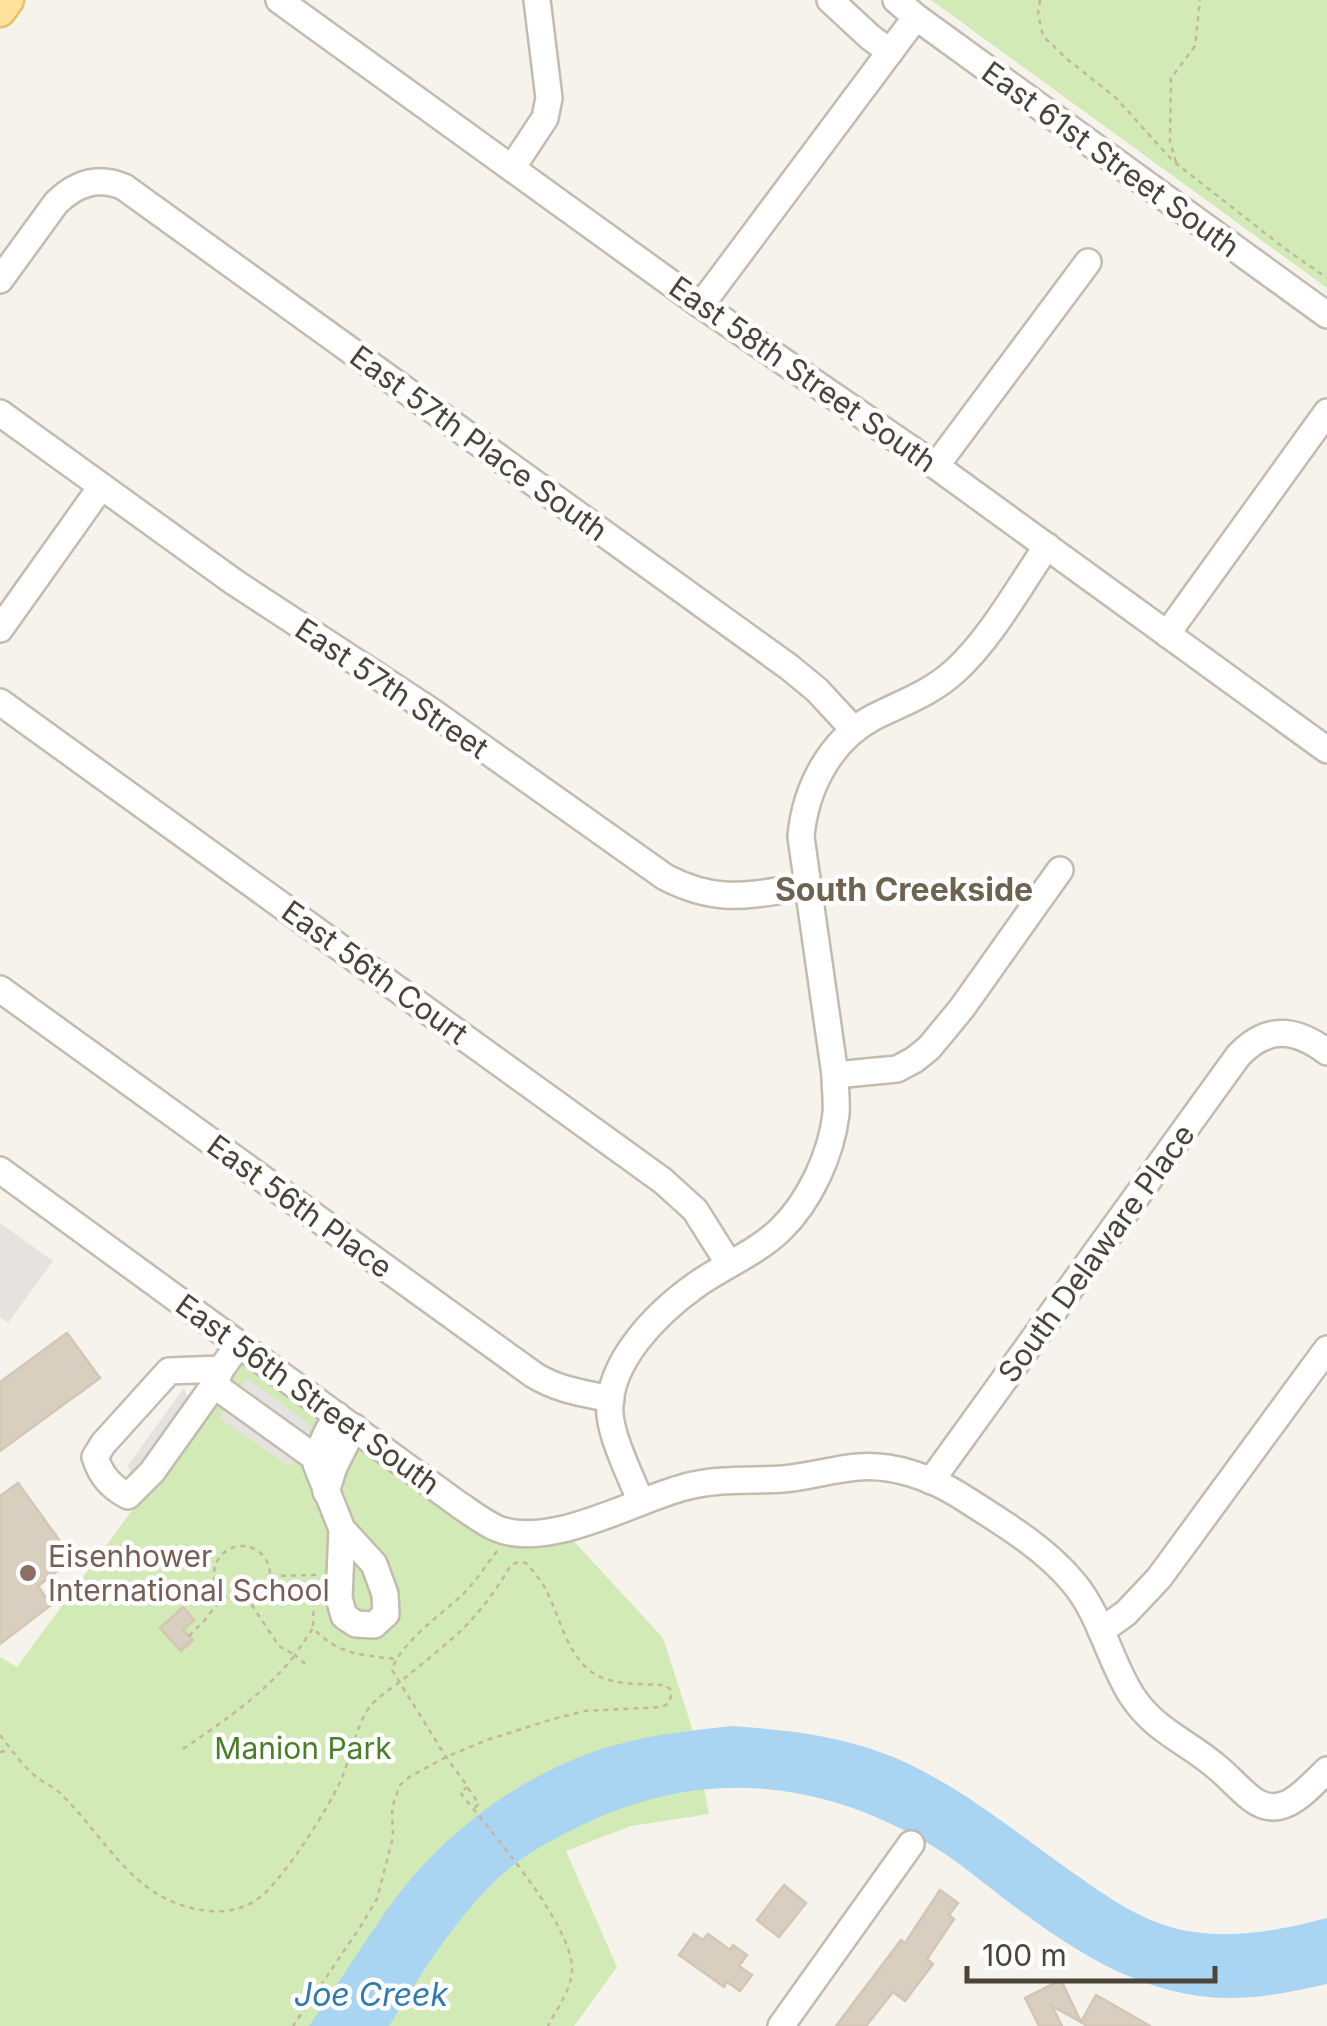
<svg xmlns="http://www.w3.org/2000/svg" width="1327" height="2026" font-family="Inter,sans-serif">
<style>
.green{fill:#d2eab5}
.parking{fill:#e5e3e0}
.water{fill:#a9d4f2}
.building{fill:#d8cfc1;stroke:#d3c7b4;stroke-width:2.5}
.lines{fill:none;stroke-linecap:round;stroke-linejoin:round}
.minor-casing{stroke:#c2bbae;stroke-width:30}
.major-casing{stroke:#e6c16a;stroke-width:35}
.path{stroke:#c4b79f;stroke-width:2.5;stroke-dasharray:5 5;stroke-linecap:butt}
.minor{stroke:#fff;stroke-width:25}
.major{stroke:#ffe39c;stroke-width:30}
.education-dot{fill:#8d6e63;stroke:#fff;stroke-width:4}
.labels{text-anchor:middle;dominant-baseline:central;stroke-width:9;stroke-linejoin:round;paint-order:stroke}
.street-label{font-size:30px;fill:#4b4439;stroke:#fff}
.education-label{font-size:30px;fill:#785e54;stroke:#fff;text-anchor:start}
.park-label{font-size:30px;fill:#4a7f2a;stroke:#fff}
.neighbourhood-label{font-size:32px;font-weight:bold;fill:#6e6250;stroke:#fff}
.water-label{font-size:32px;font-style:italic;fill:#2e7ab2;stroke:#fff}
</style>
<rect width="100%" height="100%" fill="#f6f3ec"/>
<!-- green -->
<g class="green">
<path d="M931 0H1327V288Z"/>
<path d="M241 1362H248L465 1521 570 1537 663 1638 692 1728 709 1814 631 1826 566 1851 617 1967 574 2026H0V1657L17 1667Z"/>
</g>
<!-- parking -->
<g class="parking">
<path d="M0 1223 53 1261 8 1323 0 1317Z"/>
<path d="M247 1378 312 1426 290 1467 219 1418Z"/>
<path d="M184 1388 190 1403 133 1480 128 1465Z"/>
</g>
<!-- water -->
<path class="water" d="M731 1726C792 1730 853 1737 909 1764 967 1792 1017 1833 1069 1870 1098 1890 1127 1912 1161 1924 1215 1943 1274 1932 1327 1918V1984C1296 1991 1262 1998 1230 1998 1143 1997 1078 1953 1011 1904 983 1883 956 1859 926 1842 810 1775 691 1769 572 1830 545 1843 518 1859 496 1880 452 1923 421 1974 389 2026H309C338 1984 365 1940 395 1899 445 1833 517 1778 596 1751 640 1736 685 1731 731 1726Z"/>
<!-- building -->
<g class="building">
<path d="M67 1333 100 1378 0 1451V1382Z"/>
<path d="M18 1483 73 1559 38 1586 51 1605 0 1644V1496Z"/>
<path d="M183 1607 194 1620 183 1630 193 1640 181 1651 160 1628Z"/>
<path d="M784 1885 806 1903 779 1937 757 1920Z"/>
<path d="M940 1890 958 1903 949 1915 954 1919 927 1959 933 1964 905 2001 893 1992 866 2026H836L901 1940 905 1943Z"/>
<path d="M694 1934 703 1940 708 1934 730 1950 733 1945 747 1955 739 1966 752 1975 740 1991 727 1982 724 1987 679 1955Z"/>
<path d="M1061 1980 1081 2022 1096 1995 1150 2026H1088L1052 2006 1062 2026H1039L1025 1998Z"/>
</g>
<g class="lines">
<defs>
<g id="minor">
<path d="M279 0 701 305 936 466 1327 750"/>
<path d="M830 0 870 37 890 52"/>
<path d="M896 0 916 17 1327 315"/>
<path d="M512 168 545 118 549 98 537 0"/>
<path d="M0 280 56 203C76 183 98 176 124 187L789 667 817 690 854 730"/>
<path d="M701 305 916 17"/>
<path d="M0 413 234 582 431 711 665 877C719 905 750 895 807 886"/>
<path d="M936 466 1088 262"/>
<path d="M0 629 101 487"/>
<path d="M1167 634 1327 412"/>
<path d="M0 702 663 1181 695 1210 729 1264"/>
<path d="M0 989 534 1375C558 1390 583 1393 611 1399"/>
<path d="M835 1075 897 1069 914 1060 929 1048 962 1008 1060 870"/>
<path d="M0 1170 458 1504C470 1512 483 1522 496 1528 548 1551 634 1500 685 1487 717 1478 751 1481 783 1479 808 1477 833 1469 858 1467 892 1464 930 1477 959 1495 998 1520 1043 1546 1073 1582 1101 1615 1109 1660 1132 1696 1156 1732 1187 1741 1218 1768 1230 1778 1240 1790 1252 1799 1282 1822 1307 1789 1327 1770"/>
<path d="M221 1369 169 1371 103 1444 95 1457C101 1476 111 1487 128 1496L152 1472 214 1385 221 1369 239 1344"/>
<path d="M214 1385 317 1459"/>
<path d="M337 1415C328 1430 319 1446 316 1464L342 1529 374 1564 385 1594 386 1614 374 1625 356 1624 344 1616 339 1598 342 1529"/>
<path d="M931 1481 1238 1056C1267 1025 1295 1028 1327 1052"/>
<path d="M326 1492 334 1467 354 1427"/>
<path d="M641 1502C631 1477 613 1442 610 1415 606 1363 657 1313 696 1285 723 1266 756 1253 780 1230 810 1201 831 1155 836 1114 837 1101 835 1088 835 1075L801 837C805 789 830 740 874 717 902 703 931 693 955 671 991 638 1019 587 1047 546"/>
<path d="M1101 1631 1126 1613 1159 1578 1327 1349"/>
<path d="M781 2026 911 1844"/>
</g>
<path id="major" d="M0 11 8 0"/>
</defs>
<!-- minor casing -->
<use href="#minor" class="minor-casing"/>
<!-- major casing -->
<use href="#major" class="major-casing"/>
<!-- path -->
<g class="path">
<path d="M1040 0 1038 14 1043 36 1067 59 1115 97 1173 161 1284 248 1327 278"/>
<path d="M1176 162 1170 142 1171 78 1195 46 1200 0"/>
<circle cx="242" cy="1574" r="28"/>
<path d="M497 1551C486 1566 475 1582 462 1595 442 1614 399 1644 392 1670L446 1757 468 1787 460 1792C489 1830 572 1923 572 1969 572 1989 557 2008 548 2026"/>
<path d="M271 1576 315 1575 313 1626"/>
<path d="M189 1636 204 1621 223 1596"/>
<path d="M305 1664 295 1655 313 1628C337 1654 361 1655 395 1659"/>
<path d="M0 1735C11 1749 21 1764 34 1775 42 1782 52 1786 59 1792 109 1840 133 1903 209 1911 230 1913 250 1907 265 1893 290 1868 326 1812 341 1780 350 1759 354 1736 364 1716 372 1699 389 1691 402 1680 420 1666 438 1651 455 1636 476 1618 497 1589 511 1565L519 1562 526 1563C533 1571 540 1579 545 1588 561 1617 568 1665 603 1678 622 1685 645 1684 665 1685L671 1690V1696L668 1704 661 1707 585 1711 553 1719 487 1740 446 1757 411 1776 400 1785 392 1807 393 1837 377 1899 359 1929 293 2026"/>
<path d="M183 1749C224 1721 264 1694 295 1655L279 1646 249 1601"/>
<path d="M0 1752 10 1750"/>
<path d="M468 1788 479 1804 473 1809"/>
</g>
<!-- minor -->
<use href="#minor" class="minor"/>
<!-- major -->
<use href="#major" class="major"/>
</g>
<!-- markers -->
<circle class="education-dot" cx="28" cy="1573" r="10"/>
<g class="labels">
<!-- street labels -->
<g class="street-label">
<text transform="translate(1111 159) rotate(36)">East 61st Street South</text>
<text transform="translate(803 374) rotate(35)">East 58th Street South</text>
<text transform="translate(479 443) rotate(36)">East 57th Place South</text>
<text transform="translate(392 688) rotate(34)">East 57th Street</text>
<text transform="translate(375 972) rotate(36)">East 56th Court</text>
<text transform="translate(300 1206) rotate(36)">East 56th Place</text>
<text transform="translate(1096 1253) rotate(-54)">South Delaware Place</text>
<text transform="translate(308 1394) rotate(36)">East 56th Street South</text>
</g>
<!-- education labels -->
<g class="education-label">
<text x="48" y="1556">Eisenhower<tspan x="48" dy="34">International School</tspan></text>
</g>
<!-- park labels -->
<g class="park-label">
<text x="303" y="1748">Manion Park</text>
</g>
<!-- neighbourhood labels -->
<g class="neighbourhood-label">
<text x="904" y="889">South Creekside</text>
</g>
<!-- water labels -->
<g class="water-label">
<text x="371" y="1994">Joe Creek</text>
</g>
</g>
<!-- scale -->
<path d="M967 1966v15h248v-15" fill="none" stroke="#4b4439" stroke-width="5"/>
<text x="982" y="1966" font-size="30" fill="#4b4439" stroke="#ffffff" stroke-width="8" paint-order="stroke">100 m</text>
</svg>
